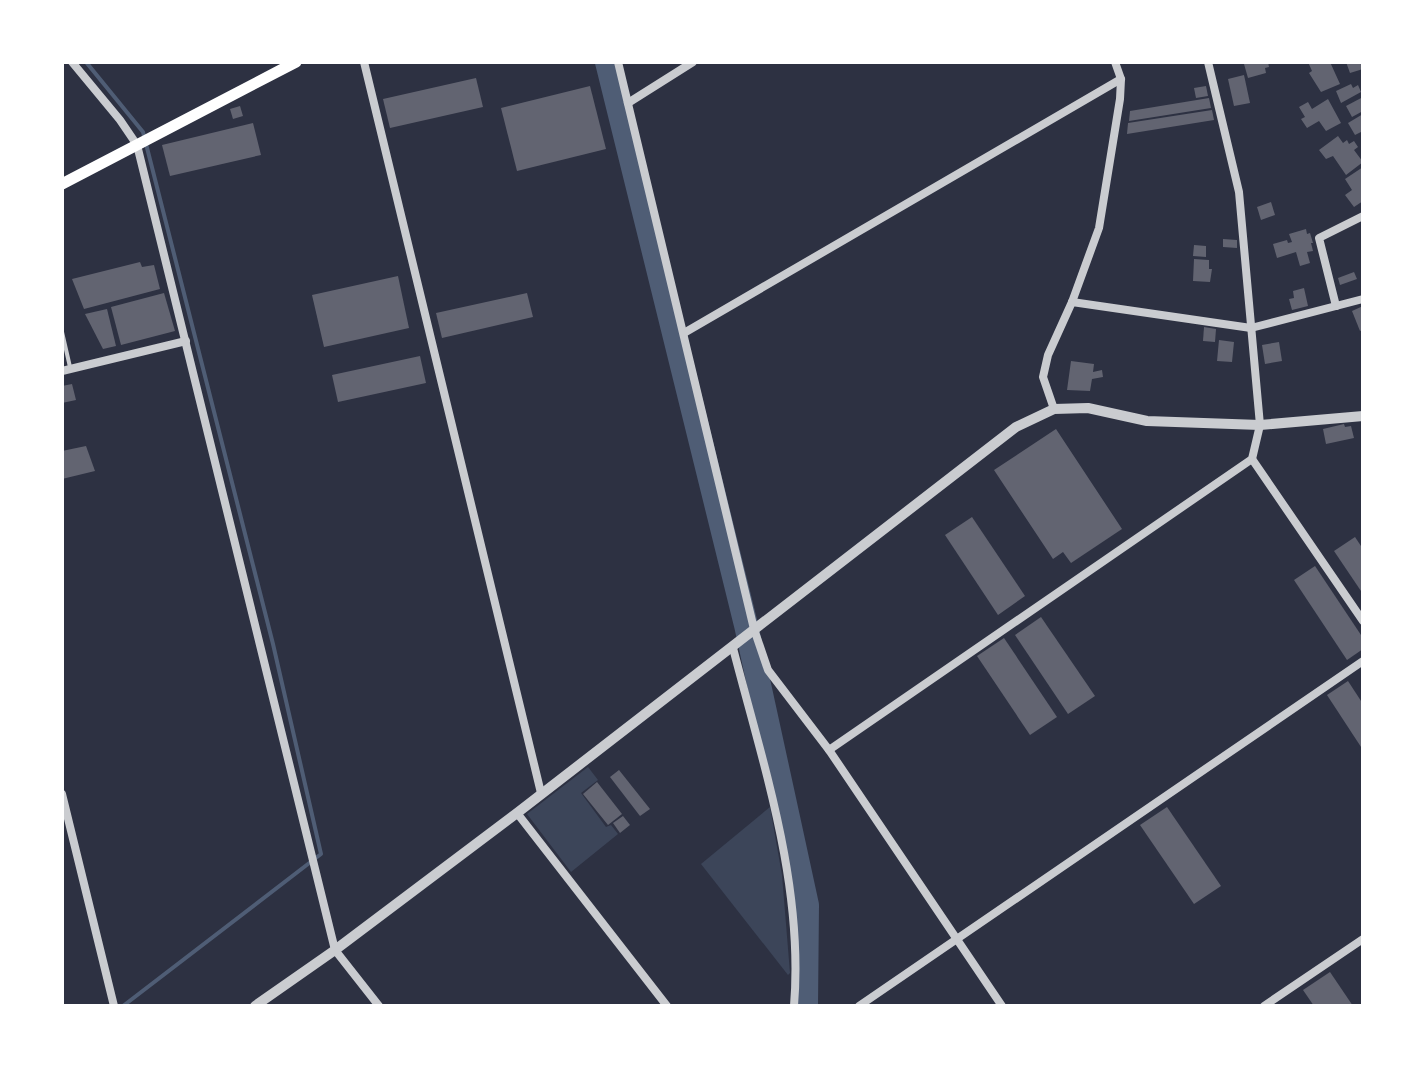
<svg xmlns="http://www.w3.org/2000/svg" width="1425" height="1068" font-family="'Zilla Slab',serif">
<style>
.green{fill:#3c4559}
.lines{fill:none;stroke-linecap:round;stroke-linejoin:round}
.stream{stroke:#4f5d75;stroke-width:4}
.river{stroke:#4f5d75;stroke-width:24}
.building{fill:#626471}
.service{stroke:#caccd0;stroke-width:4}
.minor{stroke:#caccd0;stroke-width:8}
.tertiary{stroke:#caccd0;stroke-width:10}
.secondary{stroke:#fff;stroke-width:11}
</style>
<rect width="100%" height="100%" fill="#2d3142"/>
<!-- green -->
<g class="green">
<path d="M588 767 598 780 581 793 606 827 611 825 618 834 571 872 527 814Z"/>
<path d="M770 807 782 875 790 973 788 975 701 864Z"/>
</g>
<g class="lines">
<!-- stream -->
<path class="stream" d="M86 62 143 132 273 644 321 854 123 1006"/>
<!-- river -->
<path class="river" d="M607 62 746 625 789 822 807 905 806 1006"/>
</g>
<!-- building -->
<g class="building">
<path d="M1249 62H1268L1269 67 1265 68 1266 73 1248 78 1244 64Z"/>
<path d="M1308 62H1330L1340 84 1321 92 1309 73 1312 71Z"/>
<path d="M1346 62H1362L1363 69 1350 73Z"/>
<path d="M1244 75 1250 103 1234 106 1228 79Z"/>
<path d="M476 78 483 107 390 128 383 99Z"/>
<path d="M1351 84 1353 88 1358 85 1361 92 1341 103 1336 91Z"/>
<path d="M590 86 606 149 517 171 501 108Z"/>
<path d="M1206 86 1208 96 1196 98 1194 88Z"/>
<path d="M1363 97V111L1352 117 1346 106Z"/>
<path d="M1209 98 1211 108 1129 121 1130 111Z"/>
<path d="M1328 99 1341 123 1326 131 1319 121 1307 128 1301 119 1305 117 1299 107 1308 102 1312 109Z"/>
<path d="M240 106 243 116 233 119 230 109Z"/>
<path d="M1212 110 1214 120 1127 134 1128 123Z"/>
<path d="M1363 114V131L1355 135 1348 123Z"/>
<path d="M253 123 261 155 170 176 162 145Z"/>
<path d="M1338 136 1343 143 1347 140 1349 144 1354 141 1358 147 1354 150 1363 162 1346 175 1333 156 1326 159 1319 150Z"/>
<path d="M1363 167V201L1354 207 1345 195 1352 190 1345 179Z"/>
<path d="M1271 202 1275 215 1261 220 1257 207Z"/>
<path d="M1306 229 1307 234 1310 233 1313 243H1311L1313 251 1307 252 1310 263 1300 266 1296 252 1277 258 1273 244 1287 240 1288 243 1292 242 1289 234Z"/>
<path d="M1223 239 1237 240V248L1223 247Z"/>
<path d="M1194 245 1206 246V257L1193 256Z"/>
<path d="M1194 259 1209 260V269H1212L1210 282 1193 281Z"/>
<path d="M140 262 142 267 154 265 160 289 84 309 72 279Z"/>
<path d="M1354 272 1357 279 1340 285 1338 278Z"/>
<path d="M398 276 409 328 324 347 312 295Z"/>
<path d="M1304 288 1308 306 1292 310 1289 299 1294 298 1293 291Z"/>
<path d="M164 293 175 331 121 345 111 307Z"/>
<path d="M527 293 533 317 442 338 436 313Z"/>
<path d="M1363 306V330L1360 331 1352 311Z"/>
<path d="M107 309 116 346 103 349 85 314Z"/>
<path d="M1204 327 1216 329 1215 342 1203 341Z"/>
<path d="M1219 340 1234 342 1232 362 1217 361Z"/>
<path d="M1279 342 1282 361 1265 364 1262 345Z"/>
<path d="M420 356 426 383 338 402 332 375Z"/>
<path d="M1071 361 1094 364 1093 372 1102 370 1103 377 1092 379 1090 391 1067 390Z"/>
<path d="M72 384 76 400 62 403V386Z"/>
<path d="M1344 424 1345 427 1351 426 1354 438 1326 444 1323 429Z"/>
<path d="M1056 429 1122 529 1071 563 1063 552 1053 559 994 470Z"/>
<path d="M86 446 95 471 62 479V451Z"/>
<path d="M972 517 1025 596 998 615 945 535Z"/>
<path d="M1355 537 1363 549V594L1334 551Z"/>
<path d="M1315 566 1363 638V649L1347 660 1294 580Z"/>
<path d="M1041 617 1095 696 1068 714 1015 635Z"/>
<path d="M1004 638 1057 717 1030 735 977 656Z"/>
<path d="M1348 681 1363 704V750L1327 695Z"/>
<path d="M619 770 650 809 640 816 610 777Z"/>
<path d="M597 782 622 814 608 825 583 794Z"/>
<path d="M1167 807 1221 886 1194 904 1140 825Z"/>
<path d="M623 816 630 825 620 833 613 823Z"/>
<path d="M1330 972 1353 1006H1314L1303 990Z"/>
</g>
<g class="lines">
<!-- service -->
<path class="service" d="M62 332 70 367"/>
<!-- minor -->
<g class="minor">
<path d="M72 62 120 120 137 145 335 950 379 1006"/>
<path d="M364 62 541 793"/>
<path d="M618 62 754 629 768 670 829 750 1002 1006"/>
<path d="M628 103 693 62"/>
<path d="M1072 302 1251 328 1363 299"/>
<path d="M1336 306 1319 238 1363 216"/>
<path d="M684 333 1121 79"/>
<path d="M62 371 186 341"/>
<path d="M1054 409 1043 377 1048 355 1072 302 1099 228 1120 99 1121 79 1115 62"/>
<path d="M1252 459 1363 621"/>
<path d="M733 648C763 764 804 885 794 1006"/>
<path d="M829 750 1252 459 1260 425 1239 192 1208 62"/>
<path d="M62 794 114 1006"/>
<path d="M517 813 667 1006"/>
<path d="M859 1006 1363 661"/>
<path d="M1264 1006 1363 939"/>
</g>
<!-- tertiary -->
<path class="tertiary" d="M255 1006 335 950 517 813 1016 427 1054 409 1088 408 1147 421 1260 425 1363 416"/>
<!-- secondary -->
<path class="secondary" d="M62 184 296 62"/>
</g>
<!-- border -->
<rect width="1425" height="1068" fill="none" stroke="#ffffff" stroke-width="128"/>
</svg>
